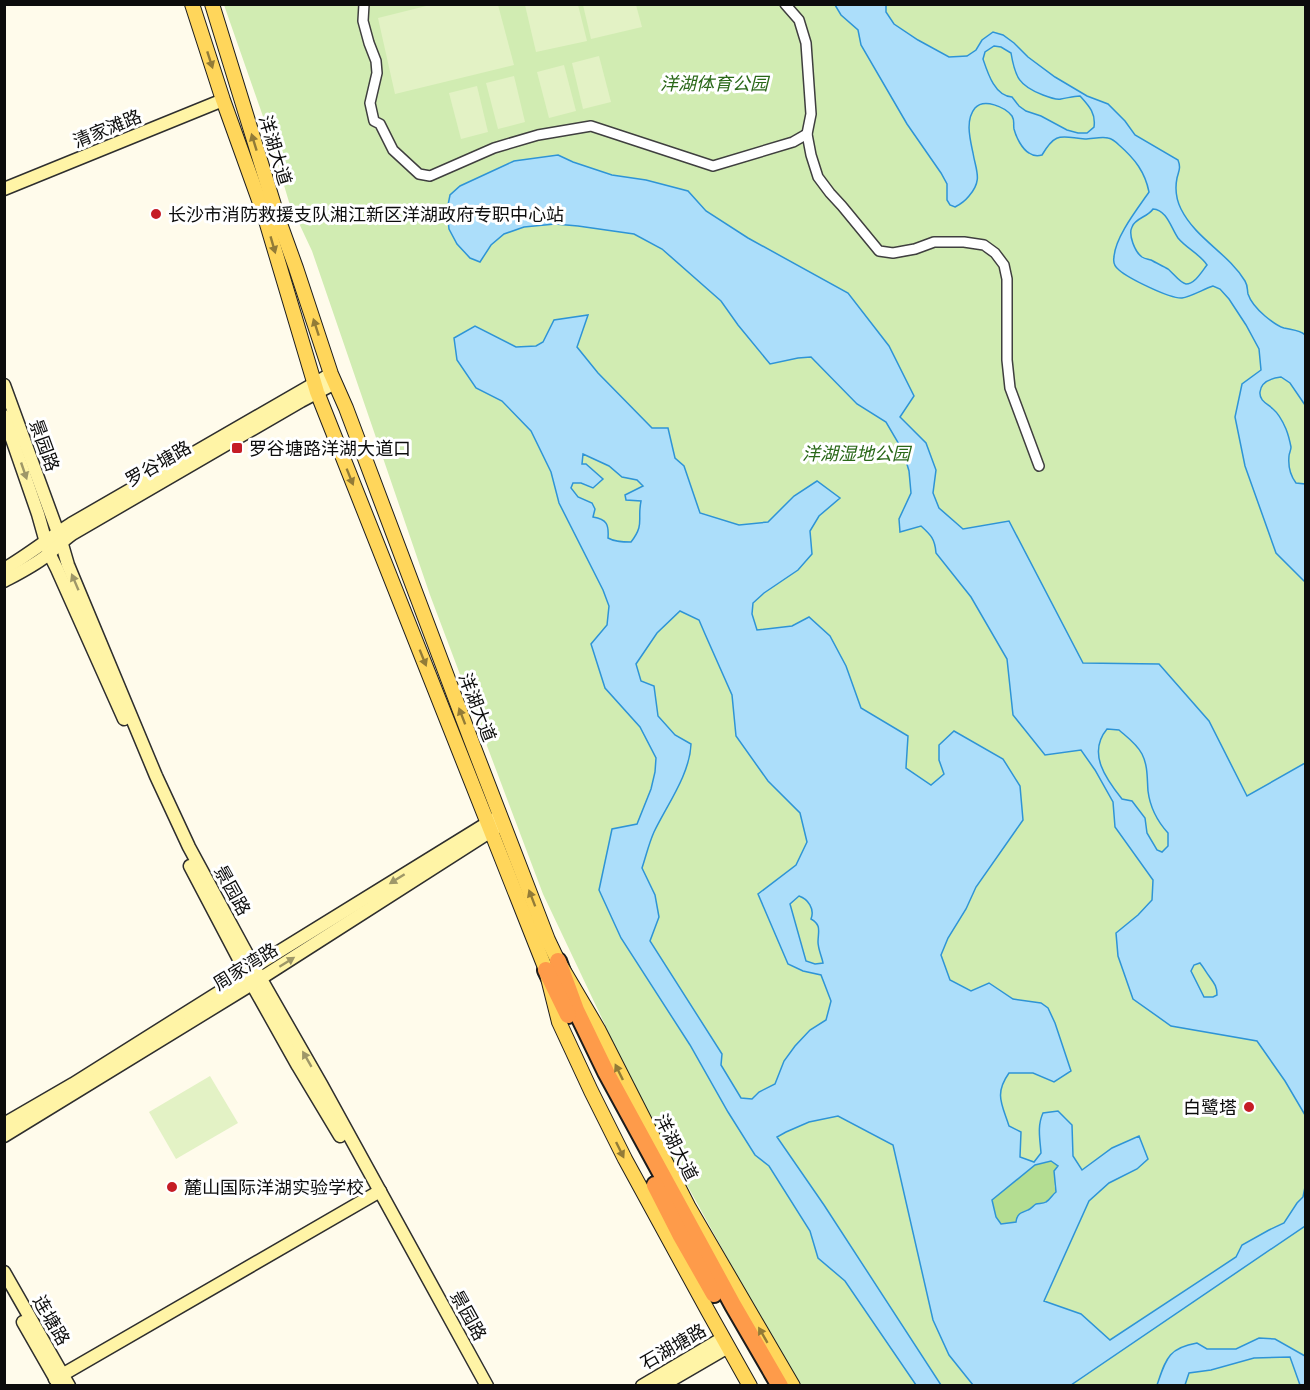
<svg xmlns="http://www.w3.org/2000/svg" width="1310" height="1390" font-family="'PT Serif','Noto Sans SC',serif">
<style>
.green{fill:#d1ecb2}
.forest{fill:#b4dd91}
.pitch{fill:#e3f2c5}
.water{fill:#acdefa;stroke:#2e94d6;stroke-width:1.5;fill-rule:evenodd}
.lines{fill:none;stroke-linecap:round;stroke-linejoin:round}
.street-casing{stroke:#3f3f3f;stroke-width:12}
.secondary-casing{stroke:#2e2e2e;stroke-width:15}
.primary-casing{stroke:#1d1d1d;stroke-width:16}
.highway-casing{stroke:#1d1d1d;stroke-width:20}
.street{stroke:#fff;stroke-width:9}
.secondary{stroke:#fff4a6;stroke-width:12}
.primary{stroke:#ffd65b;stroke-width:14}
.highway{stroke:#fe9b4a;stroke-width:16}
.oneway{fill:#927b37}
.oneway2{fill:#9e9768}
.poi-dot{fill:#c51c25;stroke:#fff;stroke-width:2}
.labels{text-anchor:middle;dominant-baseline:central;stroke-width:6;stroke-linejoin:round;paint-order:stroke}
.park-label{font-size:18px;font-style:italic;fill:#2a6819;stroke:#fff}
.street-label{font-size:18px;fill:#0c0c0c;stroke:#fff}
.poi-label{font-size:18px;fill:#0c0c0c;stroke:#fff;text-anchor:start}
</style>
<rect width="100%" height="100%" fill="#fffbeb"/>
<!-- green -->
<path class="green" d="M224 5H1305V1385H799L756 1310 644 1107 543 894 430 595 312 251 289 202 266 125Z"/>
<!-- forest -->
<path class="forest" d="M1052 1161 1058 1166 1054 1186 1056 1192C1051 1195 1050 1200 1045 1202 1037 1206 1043 1200 1035 1205 1030 1208 1028 1210 1021 1212L1016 1222 1001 1224 996 1217 992 1200 1035 1165Z"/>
<!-- pitch -->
<g class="pitch">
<path d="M434 4 498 5 514 65 395 94 378 18Z"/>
<path d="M525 5H578L587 41 536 52Z"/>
<path d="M583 5H636L642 27 591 39Z"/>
<path d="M599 56 611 102 583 109 572 63Z"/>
<path d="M564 65 576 111 549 118 537 72Z"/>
<path d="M514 76 525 122 498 129 486 83Z"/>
<path d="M477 86 488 132 461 139 449 93Z"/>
<path d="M210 1076 238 1123 176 1159 149 1112Z"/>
</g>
<!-- water -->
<g class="water">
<path d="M835 5H886V12L894 24 918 40 949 57 967 56 976 50 982 40 993 32 1003 35 1014 43 1028 57 1055 77 1087 96 1108 104 1125 121 1135 135 1178 160C1181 168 1179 170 1177 178 1175 188 1176 199 1181 209 1196 239 1228 253 1245 281 1248 286 1247 289 1248 294 1251 303 1258 310 1265 316 1271 321 1277 326 1284 328 1292 330 1300 330 1305 335V405L1290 383 1281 377C1273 378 1261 381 1260 392 1259 401 1268 404 1273 409 1279 414 1283 422 1286 429 1288 434 1290 442 1291 447 1291 451 1289 453 1289 456 1288 466 1290 475 1296 483L1305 484V582L1276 553 1245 466 1235 417 1242 384 1261 370 1259 349 1246 325 1229 299 1220 289 1213 286C1204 289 1190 297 1182 298 1170 299 1128 278 1119 270 1115 267 1113 262 1114 257 1115 237 1138 208 1149 192 1145 172 1135 159 1119 145 1116 142 1113 139 1108 138 1102 136 1092 139 1085 139 1061 137 1056 131 1042 155 1038 156 1033 156 1029 153 1022 149 1016 137 1014 129 1013 124 1015 121 1012 116 1005 107 984 98 975 108 965 120 970 139 973 153 976 171 983 180 969 196 965 201 961 204 955 207L950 205 947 200V184L941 173 907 124 861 45 858 30 841 15ZM994 46 1001 47 1011 53C1015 77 1019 86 1043 95 1048 97 1056 100 1061 99 1068 98 1073 96 1080 96 1089 106 1096 113 1094 127L1087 133H1078L1067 130 1041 116 1026 111 1019 106 1012 97C995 96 988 74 983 59L985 52ZM1153 209C1167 210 1171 228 1178 238 1186 248 1201 255 1207 265 1202 271 1195 284 1186 284 1180 283 1173 273 1168 269 1163 266 1156 263 1151 260 1148 259 1145 259 1142 257 1135 252 1128 235 1132 227 1135 218 1148 217 1153 209Z"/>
<path d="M558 155 573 162 612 175 646 180 688 191 706 211 748 238 848 293 889 346 914 396 900 417 926 443 936 470 933 493 939 508 963 529 1009 521 1083 663 1159 664 1209 721 1247 796 1305 763V1115L1285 1081 1257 1041 1171 1026 1133 999 1118 956 1116 933 1138 915 1152 900 1153 880 1115 827 1113 802 1095 770 1081 750 1045 755 1013 715 1007 659 971 597 936 553C935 539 931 535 921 526L900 532 899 519 911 493 909 471 903 451 886 422 857 404 811 357 798 358 770 364 738 325 721 301 662 249 634 234 578 226 555 224 524 227 504 234 491 245 480 262 470 258 457 244 449 229 447 210 450 195 460 186 514 161ZM1107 729 1119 730C1127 737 1137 744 1142 754 1148 766 1147 778 1148 791 1150 807 1158 822 1168 833V846L1162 852 1157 850 1147 833 1145 818 1132 801 1122 799C1106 779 1087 753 1107 729ZM1200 963C1204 968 1206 972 1209 976 1214 983 1217 986 1217 995L1213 997H1204L1191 971 1194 965Z"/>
<path d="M588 315 577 347 598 373 652 428H668L675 458 684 466 700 513 739 525 768 522 794 496 817 481 840 498 819 516 810 531 812 554 798 570 764 593 753 603 752 614 757 630 792 626 809 617 830 636 846 666 861 708 908 736 906 768 931 785 944 774 939 760V745L954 731 1003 759 1020 786 1023 820 976 887 966 909 948 938 941 955 950 980 971 991 989 983 1013 999 1041 1003 1048 1008 1055 1023 1071 1071 1054 1082 1033 1073H1009C994 1094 1002 1104 1009 1126L1021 1132 1020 1157 1034 1162 1041 1153C1040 1139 1037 1126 1043 1113L1058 1111 1072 1125 1073 1156 1082 1170 1112 1148 1139 1136 1148 1159 1137 1169 1109 1183 1089 1201 1044 1301 1081 1314 1110 1340 1236 1257 1242 1245 1269 1230 1284 1223 1297 1203 1303 1197 1305 1187V1226L1071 1385H973L949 1355 933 1320 893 1145 838 1116 809 1122 786 1132 777 1137 824 1205 941 1385H916L845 1281 818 1258 810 1231 769 1166 755 1155 728 1112 690 1045 621 938 599 890 612 829 637 824 651 789 655 772 656 758 640 727 605 688 591 644 607 625 609 606 603 590 559 503 551 472 531 431 502 401 476 388 457 360 454 338 475 326 516 347 536 346 543 342 554 320ZM583 454 609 466 622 477 637 480 643 486 625 495 626 500 641 501C637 520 645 524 631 542 623 542 615 542 608 538 609 525 607 519 593 517L595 509 592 503 578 497 571 488 573 483H581L593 488 603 479 586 464H582ZM680 611 699 620 705 634 732 695 736 736 768 781 800 813 807 842 796 865 758 894 788 964 803 971 821 975 831 1001 826 1020 810 1030 795 1046 784 1061 775 1084 759 1092 752 1099 741 1098 721 1065 722 1054 650 941 659 917 655 895 642 868C646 856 649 843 654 832 667 805 690 774 691 744L675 735 658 716 654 686 641 681 636 664 657 633ZM799 896C808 899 815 909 811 919 822 925 818 932 818 942 818 949 822 957 823 963L815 964 806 961 790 904ZM1051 1161 1058 1166 1054 1171 1056 1192C1052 1195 1050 1200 1046 1202 1043 1204 1039 1203 1036 1204 1033 1206 1031 1209 1028 1210 1020 1213 1017 1214 1016 1222L1001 1224 996 1217 992 1200 1035 1165Z"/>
<path d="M1259 1338 1275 1339 1305 1356V1385H1300L1290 1357 1254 1358 1211 1370 1189 1373 1185 1385H1157C1166 1359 1168 1348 1197 1343L1207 1349H1236Z"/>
</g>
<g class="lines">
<defs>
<g id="street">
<path d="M364 4 363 21 369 43 376 61 377 73 370 103 374 121 380 124 393 150 419 174 430 176 494 148 538 135 591 126 713 166 793 142 807 134"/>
<path d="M785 4 799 20 806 43 811 114 807 134 811 155 818 177 830 193 842 206 879 251 893 253 915 249 934 242H964L984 245 995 253 1004 265 1007 279V360L1010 388 1039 466"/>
</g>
<g id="secondary">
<path d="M4 189 223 100"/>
<path d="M4 385 61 541 68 565 156 776 189 847 254 967 321 1084 487 1386"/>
<path d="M4 416 38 514 49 553 57 569 124 719"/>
<path d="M4 569C28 555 49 538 71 524L331 374"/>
<path d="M4 581C19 573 33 566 46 556 55 549 62 541 72 534L301 401 335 383"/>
<path d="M190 866 252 984 298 1066 340 1136"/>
<path d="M4 1124 73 1084 248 974 254 967 494 819"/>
<path d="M4 1136 252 984 499 826"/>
<path d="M4 1272 69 1386"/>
<path d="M23 1322 59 1385"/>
<path d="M55 1379 380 1191"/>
<path d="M642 1386 723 1338"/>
<path d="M661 1386 728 1347"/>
</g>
<g id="primary">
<path d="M192 4 223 100 264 214 317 392 546 970 559 1022 591 1091 625 1159 708 1311 750 1386"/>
<path d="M212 4 278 218 296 268 331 374 346 408 471 740 548 940 558 961 598 1029 688 1206 793 1386"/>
</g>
<g id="highway">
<path d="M558 961 576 1010 606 1072 733 1305 780 1386"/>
<path d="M546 970 568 1015"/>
<path d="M655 1185 681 1236 714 1294"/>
</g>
</defs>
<!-- street casing -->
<use href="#street" class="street-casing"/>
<!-- secondary casing -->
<use href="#secondary" class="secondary-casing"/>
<!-- primary casing -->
<use href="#primary" class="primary-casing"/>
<!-- highway casing -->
<use href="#highway" class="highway-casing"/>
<!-- street -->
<use href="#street" class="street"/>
<!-- secondary -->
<use href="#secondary" class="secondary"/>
<!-- primary -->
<use href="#primary" class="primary"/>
<!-- highway -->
<use href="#highway" class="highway"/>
</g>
<!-- one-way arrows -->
<defs><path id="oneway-solid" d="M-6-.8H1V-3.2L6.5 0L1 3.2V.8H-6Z" transform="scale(1.5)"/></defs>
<g class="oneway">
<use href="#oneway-solid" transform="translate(210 60) rotate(72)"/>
<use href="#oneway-solid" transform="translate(254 142) rotate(-107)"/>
<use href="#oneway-solid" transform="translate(273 245) rotate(74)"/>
<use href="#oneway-solid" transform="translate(316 327) rotate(-108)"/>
<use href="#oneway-solid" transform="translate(350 477) rotate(68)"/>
<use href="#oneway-solid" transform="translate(423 658) rotate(68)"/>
<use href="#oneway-solid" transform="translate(462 716) rotate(-111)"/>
<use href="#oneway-solid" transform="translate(532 898) rotate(-111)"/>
<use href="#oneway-solid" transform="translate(619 1072) rotate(-116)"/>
<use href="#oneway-solid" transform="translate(620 1150) rotate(64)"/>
<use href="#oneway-solid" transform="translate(763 1335) rotate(-120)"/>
</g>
<g class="oneway2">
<use href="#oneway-solid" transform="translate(24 471) rotate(71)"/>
<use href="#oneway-solid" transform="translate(75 582) rotate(-113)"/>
<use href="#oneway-solid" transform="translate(397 879) rotate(148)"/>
<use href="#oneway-solid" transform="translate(287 962) rotate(-32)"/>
<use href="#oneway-solid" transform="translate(307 1059) rotate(-120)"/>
</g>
<!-- markers -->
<g class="poi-dot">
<circle cx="156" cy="214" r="6"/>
<rect x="231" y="442" width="12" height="12" rx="3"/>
<circle cx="1249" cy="1107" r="6"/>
<circle cx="172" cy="1187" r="6"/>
</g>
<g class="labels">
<!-- park labels -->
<g class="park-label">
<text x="714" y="83">洋湖体育公园</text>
<text x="856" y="453">洋湖湿地公园</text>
</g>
<!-- street labels -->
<g class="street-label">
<text transform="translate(107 128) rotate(-22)">清家滩路</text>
<text transform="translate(276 150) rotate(73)">洋湖大道</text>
<text transform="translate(45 445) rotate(70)">景园路</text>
<text transform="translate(158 463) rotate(-30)">罗谷塘路</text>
<text transform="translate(478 707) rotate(69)">洋湖大道</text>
<text transform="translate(233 890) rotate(61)">景园路</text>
<text transform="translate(245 966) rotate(-32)">周家湾路</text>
<text transform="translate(677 1147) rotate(63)">洋湖大道</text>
<text transform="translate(469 1315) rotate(61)">景园路</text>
<text transform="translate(52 1320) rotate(60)">连塘路</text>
<text transform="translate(673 1346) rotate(-30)">石湖塘路</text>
</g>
<!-- poi labels -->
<g class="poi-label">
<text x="168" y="214">长沙市消防救援支队湘江新区洋湖政府专职中心站</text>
<text x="249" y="448">罗谷塘路洋湖大道口</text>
<text x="1237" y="1107" text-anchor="end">白鹭塔</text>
<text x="184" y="1187">麓山国际洋湖实验学校</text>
</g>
</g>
<!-- border -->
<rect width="1310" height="1390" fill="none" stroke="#0c0c0c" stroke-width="12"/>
</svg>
